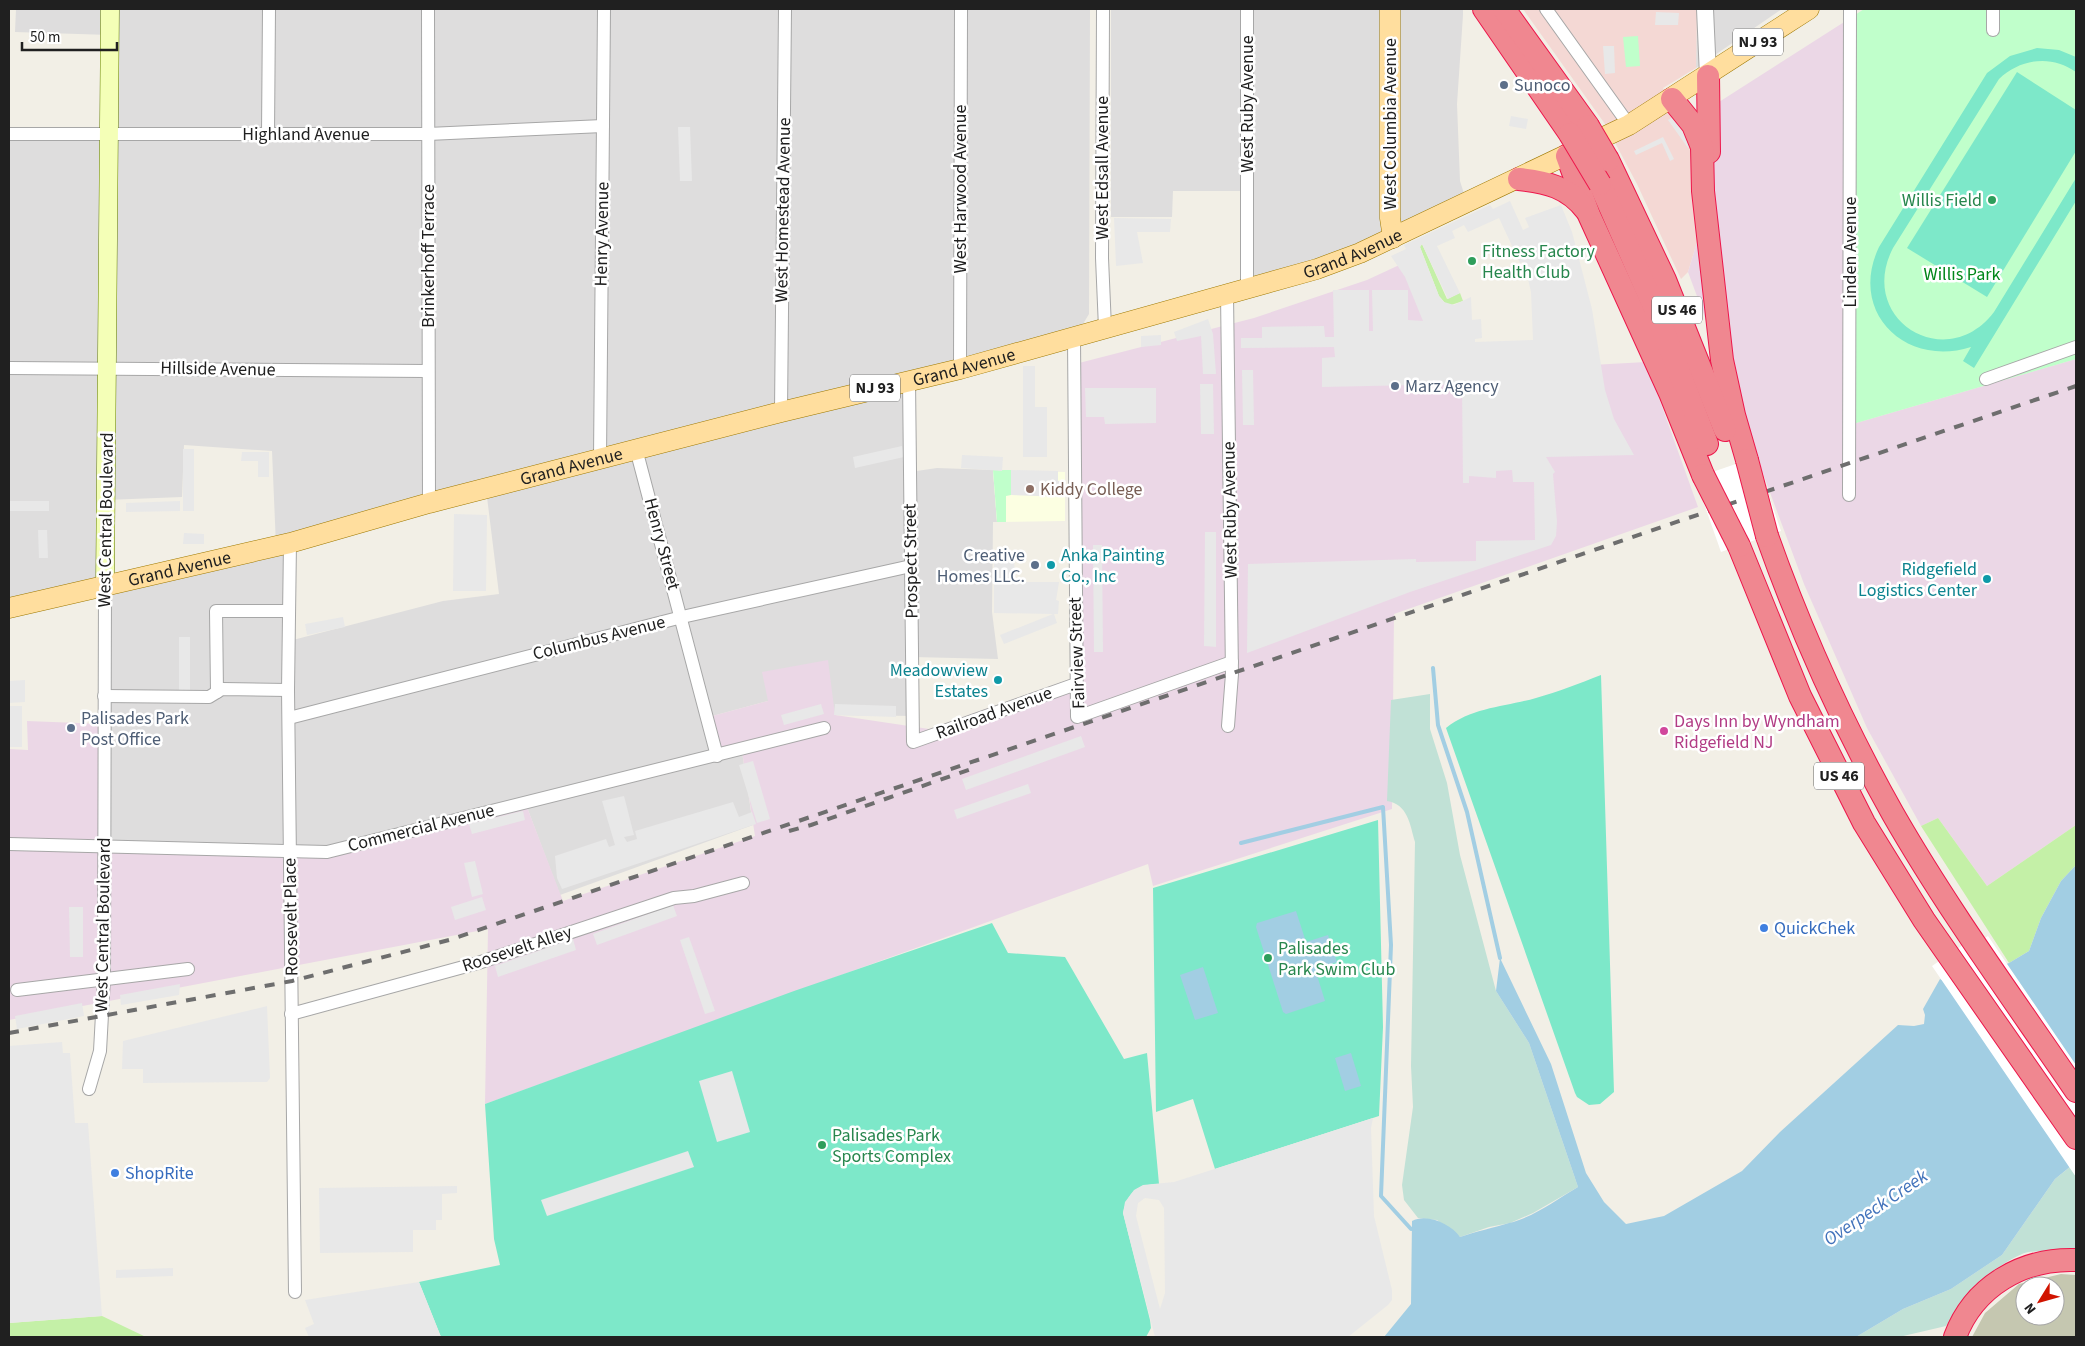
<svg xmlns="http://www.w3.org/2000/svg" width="2085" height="1346" font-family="'Source Sans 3',sans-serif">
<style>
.residential{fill:#dedddd;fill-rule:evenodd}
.commercial{fill:#f4d8d4}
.industrial{fill:#ebd7e6}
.education{fill:#fcffe2}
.construction{fill:#c5c7b0;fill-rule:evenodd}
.grass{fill:#c4f0a7}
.wetland{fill:#c1e1d6}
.park{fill:#c0ffcb}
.pitch{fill:#7de8c9}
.parking{fill:#e8e8e8;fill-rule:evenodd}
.water{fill:#a2cee3}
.pier{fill:#fff}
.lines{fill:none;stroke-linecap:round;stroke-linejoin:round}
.stream{stroke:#a2cee3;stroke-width:4}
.minor-casing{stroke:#a7a7a7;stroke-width:14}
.tertiary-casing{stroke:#a7a7a7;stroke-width:18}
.secondary-casing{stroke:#657f00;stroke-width:19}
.primary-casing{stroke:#9d7800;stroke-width:21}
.motorway-casing{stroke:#ed164b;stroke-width:24}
.minor{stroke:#fff;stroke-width:12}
.tertiary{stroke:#fff;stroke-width:16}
.secondary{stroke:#f4ffb7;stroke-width:18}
.primary{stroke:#ffde9e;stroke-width:20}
.motorway{stroke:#f08790;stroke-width:22}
.rail{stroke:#6e6e6e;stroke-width:4;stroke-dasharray:10 10;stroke-linecap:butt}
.motorway-bridge-casing{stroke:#ed164b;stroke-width:24;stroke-linecap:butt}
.motorway-bridge{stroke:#f08790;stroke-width:22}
.service-dot{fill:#5c6f8a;stroke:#fff;stroke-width:2}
.leisure-dot{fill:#2e9e5b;stroke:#fff;stroke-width:2}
.education-dot{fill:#8d6e63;stroke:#fff;stroke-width:2}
.culture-dot{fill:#0f9aa8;stroke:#fff;stroke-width:2}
.hotel-dot{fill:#d1479c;stroke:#fff;stroke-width:2}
.shop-dot{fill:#3f7fe0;stroke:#fff;stroke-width:2}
.labels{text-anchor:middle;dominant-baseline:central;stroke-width:5;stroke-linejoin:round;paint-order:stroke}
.shield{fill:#fff;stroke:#636363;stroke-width:1}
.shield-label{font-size:16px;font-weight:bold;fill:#202020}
.service-label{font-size:18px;fill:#4e5e75;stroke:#fff;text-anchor:start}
.street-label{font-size:18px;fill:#202020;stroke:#fff}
.leisure-label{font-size:18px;fill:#27864d;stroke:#fff;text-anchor:start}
.park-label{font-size:18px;fill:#018619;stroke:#fff}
.education-label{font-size:18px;fill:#785e54;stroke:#fff;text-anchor:start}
.culture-label{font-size:18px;fill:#0d838f;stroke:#fff;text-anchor:end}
.hotel-label{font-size:18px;fill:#b23c85;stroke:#fff;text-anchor:start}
.shop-label{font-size:18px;fill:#366cbe;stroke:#fff;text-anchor:start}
.water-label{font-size:19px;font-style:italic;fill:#4273bb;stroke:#fff}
</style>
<rect width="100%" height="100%" fill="#f2efe6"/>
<!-- residential -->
<g class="residential">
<path d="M16 9H1090L1089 314 1074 339 909 380 910 472 937 468 993 470 997 522H993L992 612 998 659 912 657 915 716 834 715 768 701 705 718 741 745 753 825 560 895 525 802 327 852 104 846 105 585 9 607V134L109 133 110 35 15 32ZM184 445 272 451 276 546 105 584 106 500 182 497ZM486 489 499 594 443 601 289 641 291 543Z"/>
<path d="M1111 9H1389L1393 238 1247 290V191H1173L1172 217H1111Z"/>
<path d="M1400 9H1463V15L1457 104 1460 181 1467 203 1406 232 1399 216Z"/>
<path d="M1697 9H1782L1696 68Z"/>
</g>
<!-- commercial -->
<path class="commercial" d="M1523 9H1697L1696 68 1663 88 1695 137 1701 229 1688 272 1681 279 1637 184 1605 124Z"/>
<!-- industrial -->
<g class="industrial">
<path d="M1852 17 1846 426 2076 359V825L1987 886 1938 818 1921 826 1867 728 1804 584 1688 272 1701 229 1708 109Z"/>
<path d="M1410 260 1466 372 1646 362 1698 507 1394 614 1392 809 1153 886 1148 864 485 1104 488 929 9 1020V749L28 750 27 721 104 724 102 848 327 852 525 802 563 901 755 836 741 745 714 752 705 718 768 701 762 672 828 660 835 715 929 729 1076 677 1079 363 1254 318 1367 280Z"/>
</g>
<!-- education -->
<path class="education" d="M993 470 1065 472V521L997 522Z"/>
<!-- construction -->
<path class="construction" d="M2061 1274 2076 1275V1337H1972L1985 1313 2019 1284ZM2025 1286H2055V1316H2025Z"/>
<!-- grass -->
<g class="grass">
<path d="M1422 244 1447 299 1460 293 1463 301 1451 305 1446 304 1439 296 1420 247Z"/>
<path d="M1938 818 1987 886 2076 825V865L2061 881 2041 918 2029 951 2009 963 1921 826Z"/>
<path d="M102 1316 146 1337H9V1323Z"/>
</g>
<!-- wetland -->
<g class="wetland">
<path d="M1430 694V729L1447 783 1460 855 1496 991 1529 1043 1578 1187 1533 1213 1510 1223 1489 1227 1460 1237 1437 1220 1418 1218 1404 1200 1402 1185 1413 1107 1411 1066 1415 842C1410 825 1408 804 1387 801L1391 700Z"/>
<path d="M2070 1167 2076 1176V1254C2063 1252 2034 1249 2022 1254 1989 1268 1965 1298 1946 1326L1899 1337H1856L1903 1309 1951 1289 2002 1255 2055 1179Z"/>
</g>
<!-- park -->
<g class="park">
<path d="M1864 9H2076V359L1846 426 1852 17Z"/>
<path d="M1638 36 1640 66 1626 67 1623 37Z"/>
<path d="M993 470H1011V495L1006 496V522H997Z"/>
</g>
<!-- pitch -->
<g class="pitch">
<path d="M2037 48 2059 50 2076 57V72C2051 54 2020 59 1999 79L1893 248C1856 319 1946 375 1994 312L2076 178V201L1974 368 1963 361 1971 347C1905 368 1848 312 1879 247L1987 73 2010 56Z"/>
<path d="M2017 72 2076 110V151L1987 297 1907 248Z"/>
<path d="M1601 675 1614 1092 1600 1104 1589 1105 1577 1097 1575 1093 1446 728C1473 707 1505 707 1536 698 1558 692 1580 683 1601 675Z"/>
<path d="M1378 820 1383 1027 1379 1116 1215 1169 1193 1099 1156 1112 1153 888Z"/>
<path d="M992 923 1008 953 1065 957 1124 1059 1147 1053 1159 1184C1137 1184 1128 1192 1123 1213L1150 1320 1151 1328 1146 1337H441L419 1282 500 1265 494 1239 485 1104 794 991Z"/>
</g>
<!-- parking -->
<g class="parking">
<path d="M1656 12 1679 13 1678 25H1655Z"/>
<path d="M1603 46H1614L1615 73 1605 74Z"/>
<path d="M1677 114 1696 141 1688 148 1668 120Z"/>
<path d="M1511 116 1528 119 1526 129 1509 126Z"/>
<path d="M678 127H690L692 181H680Z"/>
<path d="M1663 137 1674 159 1670 161 1662 143 1636 155 1634 151Z"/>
<path d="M1510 201 1523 230 1529 227 1525 218 1561 205 1572 232 1592 309 1605 390 1614 419 1634 455 1546 457 1555 472 1553 474 1557 522 1556 536 1551 545 1410 592 1247 653 1248 564 1416 559V562L1476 561V541L1535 540 1534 482H1513L1512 470 1496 471V478L1469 476V483H1463L1462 384 1322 387V358L1335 357 1334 347 1241 348V338H1262V327L1324 326 1325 337H1334L1333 290H1369V331H1373L1372 290H1408V320L1423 321 1405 277 1391 256 1406 249 1404 245 1490 205 1493 209ZM1499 218 1520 263 1523 262 1525 266 1531 292 1533 340 1475 342V339L1482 338 1481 319 1472 320 1471 297 1454 305 1444 302 1439 296 1420 247 1422 244 1448 299 1460 293 1437 246 1455 238 1452 231 1464 225 1468 232Z"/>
<path d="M1114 218 1171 219 1170 232H1137L1143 263 1116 266Z"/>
<path d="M1208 319 1213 334 1216 374H1203L1201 336 1177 341 1174 332Z"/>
<path d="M1161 335V345L1141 347V336Z"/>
<path d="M1023 366H1035V407H1047V457H1023Z"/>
<path d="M1242 370H1253L1254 425H1243Z"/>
<path d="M1200 384H1213L1214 434H1201Z"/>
<path d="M1085 388H1156V423L1105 424 1104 417H1086Z"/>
<path d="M902 446 904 457 855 468 853 457Z"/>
<rect x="183" y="449" width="11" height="62"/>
<path d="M242 452H269V477H258V461H241Z"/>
<path d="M962 455 1003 457 1002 471 961 468Z"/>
<path d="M1011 470 1058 471V481L1065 480V497L1011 495Z"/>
<rect x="9" y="501" width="40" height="10"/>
<path d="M180 501V511L126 512V503Z"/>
<path d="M454 514 487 515 486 591H453Z"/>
<path d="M38 530H47L48 558H39Z"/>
<path d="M1205 532H1216V647L1204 646Z"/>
<path d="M184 533 204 534V544H183Z"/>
<path d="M1093 545H1102L1103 652H1094Z"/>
<path d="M994 557H1014L1015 582H1059L1056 600 1059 601 1058 614H1054L1057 623 1004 644 1000 635 1053 614 994 613Z"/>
<path d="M343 617 345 627 307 635 305 624Z"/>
<rect x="179" y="637" width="11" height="54"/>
<path d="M25 680V702L9 703V681Z"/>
<path d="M821 704 824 714 784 725 781 715Z"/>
<path d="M835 704 896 706V717L834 715Z"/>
<rect x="9" y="706" width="13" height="41"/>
<path d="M1081 736 1085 747 966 790 962 779Z"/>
<path d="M753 761 770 819 757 823 739 765Z"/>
<path d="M1028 784 1031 793 957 819 954 810Z"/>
<path d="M624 796 634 835 624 837 627 842 637 839 635 831 733 802 739 817 752 812 756 824 562 889 557 878 555 856 606 839 609 847 615 845 602 801Z"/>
<path d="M523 811 525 820 472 834 469 824Z"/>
<path d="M475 861 483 894 472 897 464 863Z"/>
<path d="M482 897 486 910 455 920 451 907Z"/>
<path d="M673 905 677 916 597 945 593 934Z"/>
<path d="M69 907H83V957H70Z"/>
<path d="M689 937 715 1011 705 1014 680 940Z"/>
<path d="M573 939 576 950 498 977 495 966Z"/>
<path d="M180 984 179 995 121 1005 120 995Z"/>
<path d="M82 1003 84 1016 17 1029 15 1016Z"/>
<path d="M267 1006 270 1078 267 1082 143 1083V1069H122L123 1041Z"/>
<path d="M62 1042 63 1053H70L75 1123H88L102 1316 9 1323V1046Z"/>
<path d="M732 1071 750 1132 717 1142 699 1081Z"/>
<path d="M1373 1118 1371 1128 1374 1216 1392 1290V1300L1388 1305 1348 1337H1155L1123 1213 1125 1202 1134 1190 1143 1185 1174 1182ZM1145 1198 1159 1200 1164 1208 1165 1293 1160 1309 1136 1216 1138 1203Z"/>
<path d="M688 1151 694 1167 547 1216 541 1200Z"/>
<path d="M457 1186V1193L442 1194V1220H436V1230H413V1252L320 1253 319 1188Z"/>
<path d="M173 1268V1276L116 1278V1270Z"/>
<path d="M419 1282 441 1337H309L305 1328 314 1324 305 1300Z"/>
</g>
<!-- water -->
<g class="water">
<path d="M2076 865V1162L2055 1179 2002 1255 1951 1289 1903 1309 1856 1337H1384L1411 1304 1412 1221C1427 1213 1451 1224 1460 1237 1477 1231 1493 1228 1509 1223 1534 1217 1556 1200 1578 1187L1529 1043 1496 991 1500 958 1551 1064 1586 1173 1604 1202 1626 1224 1664 1216 1742 1171 1780 1132 1898 1025 1914 1026 1924 1024 1925 1015 1923 1009 1940 979 1952 985 2009 963 2029 951 2041 918 2061 881Z"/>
<path d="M1296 911 1306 942 1328 935 1337 962 1315 969 1325 1001 1286 1014 1283 1012 1256 927 1257 923Z"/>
<path d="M1203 967 1218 1013 1195 1020 1180 975Z"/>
<path d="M1351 1053 1361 1086 1345 1091 1335 1058Z"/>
</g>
<!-- pier -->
<g class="pier">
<path d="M1756 457 1781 531 1721 552 1695 478Z"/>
<path d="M1988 936 2076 1065V1177L1932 966 1963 945 1967 950Z"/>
</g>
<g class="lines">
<!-- stream -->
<g class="stream">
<path d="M1433 668 1438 725 1467 812 1500 958"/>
<path d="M1241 843 1383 807 1391 945 1381 1196 1411 1229"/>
</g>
<defs>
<g id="minor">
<path d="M428 9 429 503"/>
<path d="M1103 9 1102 258 1105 328"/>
<path d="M1546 9 1629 125"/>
<path d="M1993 30V9"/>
<path d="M268 133 269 9"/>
<path d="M9 134H428L603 126"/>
<path d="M1247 290V9"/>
<path d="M1227 295 1232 674 1228 726"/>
<path d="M1074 339 1077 717 1232 662"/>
<path d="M9 368 427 371"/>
<path d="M960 369 961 9"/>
<path d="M1986 379 2076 347"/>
<path d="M909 380 913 742 1076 684"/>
<path d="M781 412 785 9"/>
<path d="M636 449 717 756"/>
<path d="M600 459 604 9"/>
<path d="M1849 495 1850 9"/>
<path d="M290 543 288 690 295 1292"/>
<path d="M217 692 216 611H289"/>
<path d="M104 696 209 697 222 689 288 690"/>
<path d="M289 718 682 617 911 566"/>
<path d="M9 844 327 852 824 728"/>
<path d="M17 990 188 969"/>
<path d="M291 1014 478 963 674 898 694 896 743 883"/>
<path d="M89 1089 100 1051 104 978 105 585"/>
</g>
<path id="tertiary" d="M1705 9 1708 76"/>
<path id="secondary" d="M105 585 110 9"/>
<g id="primary">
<path d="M1390 9V218L1393 238"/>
<path id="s1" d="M9 608 290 543 429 503 781 412 960 369 1317 269 1360 253 1629 125 1809 9"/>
</g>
<g id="motorway">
<path d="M1484 9 1570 134"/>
<path d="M1504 9 1588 126"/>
<path d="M1708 76 1709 152"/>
<path d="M1672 99 1693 125 1702 147 1703 191 1722 360 1734 415 1747 460"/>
<path d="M1567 156 1589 215 1670 393 1703 475"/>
<path d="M1608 160 1665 280 1725 430"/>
<path d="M1519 179C1547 182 1568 187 1586 210"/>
<path d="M1600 184 1655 309 1707 444"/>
<path d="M1767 536C1801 632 1843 725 1893 814 1948 910 2014 1000 2076 1091"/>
<path d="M1739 546 1800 696 1864 823 1924 920 2076 1138"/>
<path d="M1955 1337C1974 1286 2023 1258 2076 1260"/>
</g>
</defs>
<!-- minor casing -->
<use href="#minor" class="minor-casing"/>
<!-- tertiary casing -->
<use href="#tertiary" class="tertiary-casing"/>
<!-- secondary casing -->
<use href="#secondary" class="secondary-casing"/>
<!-- primary casing -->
<use href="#primary" class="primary-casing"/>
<!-- motorway casing -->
<use href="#motorway" class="motorway-casing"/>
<!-- minor -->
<use href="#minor" class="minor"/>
<!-- tertiary -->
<use href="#tertiary" class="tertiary"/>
<!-- secondary -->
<use href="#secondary" class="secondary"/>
<!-- primary -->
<use href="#primary" class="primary"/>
<!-- motorway -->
<use href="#motorway" class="motorway"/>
<!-- rail -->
<g class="rail">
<path d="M789 831 811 825 971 769"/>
<path d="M9 1033 292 981 449 940 2076 386"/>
</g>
<defs>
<g id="motorway-bridge">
<path d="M1588 126 1608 160"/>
<path d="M1570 134 1600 184"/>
<path d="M1747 460 1767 536"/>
<path d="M1703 475 1739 546"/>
</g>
</defs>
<!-- motorway-bridge casing -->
<use href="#motorway-bridge" class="motorway-bridge-casing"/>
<!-- motorway-bridge -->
<use href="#motorway-bridge" class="motorway-bridge"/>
</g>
<!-- markers -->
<g class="service-dot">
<circle cx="1504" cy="85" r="5"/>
<circle cx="1395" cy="386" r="5"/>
<circle cx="1035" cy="565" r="5"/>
<circle cx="71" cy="728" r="5"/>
</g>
<g class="leisure-dot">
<circle cx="1992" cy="200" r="5"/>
<circle cx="1472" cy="261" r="5"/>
<circle cx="1268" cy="958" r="5"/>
<circle cx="822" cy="1145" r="5"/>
</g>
<circle class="education-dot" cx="1030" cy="489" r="5"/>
<g class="culture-dot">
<circle cx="1051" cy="565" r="5"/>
<circle cx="1987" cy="579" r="5"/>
<circle cx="998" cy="680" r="5"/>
</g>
<circle class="hotel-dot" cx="1664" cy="731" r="5"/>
<g class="shop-dot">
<circle cx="1764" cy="928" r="5"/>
<circle cx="115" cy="1173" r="5"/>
</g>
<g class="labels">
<!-- shield labels -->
<g class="shield">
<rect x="1733" y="28.5" width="50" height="27" rx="4"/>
<rect x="1652" y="296.5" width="50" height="27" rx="4"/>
<rect x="850" y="374.5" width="50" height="27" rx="4"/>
<rect x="1814" y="762.5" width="50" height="27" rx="4"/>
</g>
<g class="shield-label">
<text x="1758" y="42">NJ 93</text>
<text x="1677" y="310">US 46</text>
<text x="875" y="388">NJ 93</text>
<text x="1839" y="776">US 46</text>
</g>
<!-- service labels -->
<g class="service-label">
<text x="1514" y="85">Sunoco</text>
<text x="1405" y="386">Marz Agency</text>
<text x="1025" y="555" text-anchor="end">Creative<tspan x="1025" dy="21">Homes LLC.</tspan></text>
<text x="81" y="718">Palisades Park<tspan x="81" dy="21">Post Office</tspan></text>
</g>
<!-- street labels -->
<g class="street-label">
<text transform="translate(1247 104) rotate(-90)">West Ruby Avenue</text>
<text transform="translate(1390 124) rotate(-90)">West Columbia Avenue</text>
<text x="306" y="134">Highland Avenue</text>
<text transform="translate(1102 168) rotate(-90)">West Edsall Avenue</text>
<text transform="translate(960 189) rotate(-90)">West Harwood Avenue</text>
<text transform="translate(783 210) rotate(-89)">West Homestead Avenue</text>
<text transform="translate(602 234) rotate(-89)">Henry Avenue</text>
<text transform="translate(1850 252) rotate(-90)">Linden Avenue</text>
<text stroke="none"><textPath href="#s1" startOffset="1390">Grand Avenue</textPath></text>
<text transform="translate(428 256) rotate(-90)">Brinkerhoff Terrace</text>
<text stroke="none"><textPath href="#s1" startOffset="985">Grand Avenue</textPath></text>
<text transform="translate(218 369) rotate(1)">Hillside Avenue</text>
<text stroke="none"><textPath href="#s1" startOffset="580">Grand Avenue</textPath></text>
<text transform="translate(1230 510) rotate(-91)">West Ruby Avenue</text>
<text transform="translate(106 520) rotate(-89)">West Central Boulevard</text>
<text transform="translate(662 544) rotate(75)">Henry Street</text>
<text transform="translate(911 561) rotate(-91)">Prospect Street</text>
<text stroke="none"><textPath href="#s1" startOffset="175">Grand Avenue</textPath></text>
<text transform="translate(599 638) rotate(-14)">Columbus Avenue</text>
<text transform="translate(1077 653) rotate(-92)">Fairview Street</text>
<text transform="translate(994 713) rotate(-20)">Railroad Avenue</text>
<text transform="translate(421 828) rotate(-14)">Commercial Avenue</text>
<text transform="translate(291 917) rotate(-91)">Roosevelt Place</text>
<text transform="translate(103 925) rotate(-89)">West Central Boulevard</text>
<text transform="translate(517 949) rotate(-18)">Roosevelt Alley</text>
</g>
<!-- leisure labels -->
<g class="leisure-label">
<text x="1982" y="200" text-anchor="end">Willis Field</text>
<text x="1482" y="251">Fitness Factory<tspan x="1482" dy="21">Health Club</tspan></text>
<text x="1278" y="948">Palisades<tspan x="1278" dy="21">Park Swim Club</tspan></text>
<text x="832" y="1135">Palisades Park<tspan x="832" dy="21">Sports Complex</tspan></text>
</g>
<!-- park labels -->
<g class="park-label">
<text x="1962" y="274">Willis Park</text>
</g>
<!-- education labels -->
<g class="education-label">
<text x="1040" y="489">Kiddy College</text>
</g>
<!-- culture labels -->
<g class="culture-label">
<text x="1061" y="555" text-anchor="start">Anka Painting<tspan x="1061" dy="21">Co., Inc</tspan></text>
<text x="1977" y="569">Ridgefield<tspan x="1977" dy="21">Logistics Center</tspan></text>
<text x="988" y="670">Meadowview<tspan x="988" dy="21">Estates</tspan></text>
</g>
<!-- hotel labels -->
<g class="hotel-label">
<text x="1674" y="721">Days Inn by Wyndham<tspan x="1674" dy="21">Ridgefield NJ</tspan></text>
</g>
<!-- shop labels -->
<g class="shop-label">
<text x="1774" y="928">QuickChek</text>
<text x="125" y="1173">ShopRite</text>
</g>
<!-- water labels -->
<g class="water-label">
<text transform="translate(1876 1208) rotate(-34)">Overpeck Creek</text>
</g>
</g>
<!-- border -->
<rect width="2085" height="1346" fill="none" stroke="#202020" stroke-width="20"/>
<!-- north arrow -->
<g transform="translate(2040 1301) rotate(233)"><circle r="24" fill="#ffffff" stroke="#a6a6a6"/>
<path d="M0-4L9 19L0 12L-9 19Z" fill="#d11400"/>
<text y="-8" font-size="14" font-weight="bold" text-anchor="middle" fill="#202020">N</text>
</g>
<!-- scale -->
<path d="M22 42v8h95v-8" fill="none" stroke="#202020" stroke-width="2.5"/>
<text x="30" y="42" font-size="15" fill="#202020" stroke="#ffffff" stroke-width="4" paint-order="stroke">50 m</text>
</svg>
